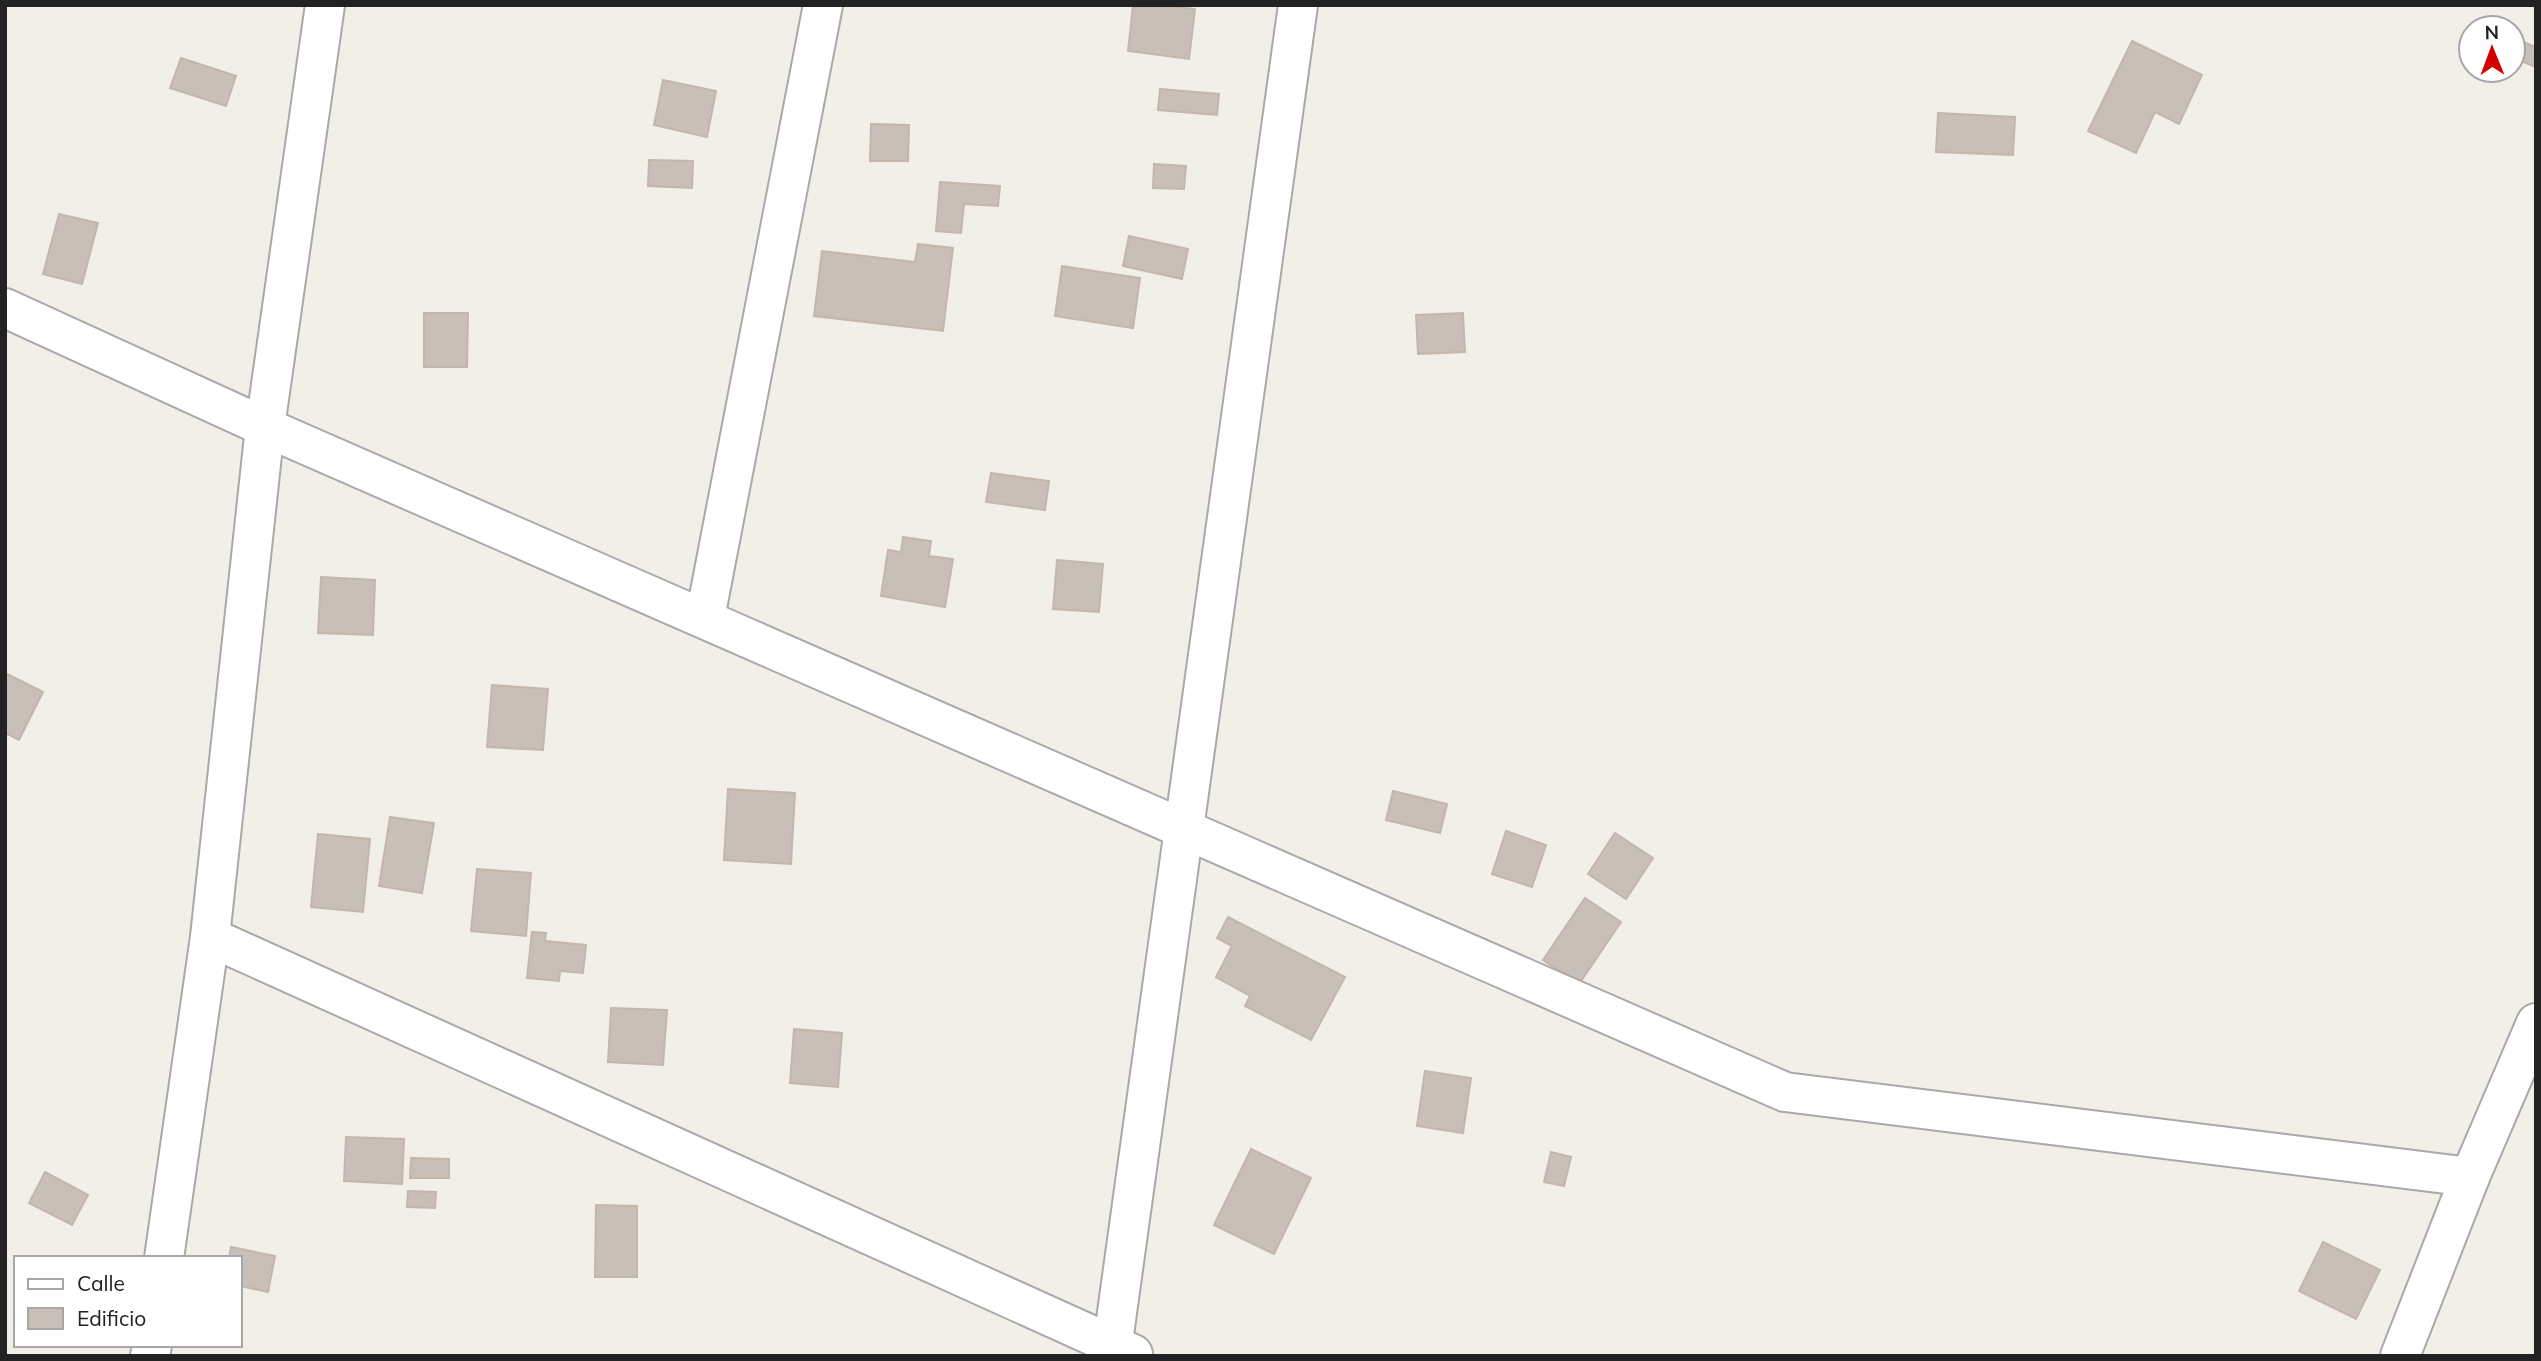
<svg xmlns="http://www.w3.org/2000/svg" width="2541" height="1361" font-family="Mulish,sans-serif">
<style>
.building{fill:#c7bfb8;stroke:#c4b6ab;stroke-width:2}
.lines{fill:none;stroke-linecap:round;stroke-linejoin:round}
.minor-casing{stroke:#a9a9a9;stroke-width:42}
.minor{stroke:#fff;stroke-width:38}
</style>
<rect width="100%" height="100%" fill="#f2efe9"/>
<!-- building -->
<g class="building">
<path d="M1133 5H1165L1195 9 1189 59 1128 51Z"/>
<path d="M2132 41 2202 75 2179 124 2155 112 2136 153 2088 131Z"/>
<path d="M2520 41 2536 47V67L2513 58Z"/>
<path d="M181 58 236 76 226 106 170 88Z"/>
<path d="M663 80 716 91 707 137 654 125Z"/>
<path d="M1160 89 1219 94 1217 115 1158 110Z"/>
<path d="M1938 113 2015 117 2013 155 1936 152Z"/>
<path d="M871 124 909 125 908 161H870Z"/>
<path d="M649 160 693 161 692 188 648 186Z"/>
<path d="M1154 164 1186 166 1184 189 1153 188Z"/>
<path d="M940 182 1000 186 998 206 964 204 961 233 936 231Z"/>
<path d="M59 214 98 223 82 284 43 274Z"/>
<path d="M1129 236 1188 249 1182 279 1123 266Z"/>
<path d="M918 244 953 248 943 331 814 316 822 251 915 262Z"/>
<path d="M1062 266 1140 278 1133 328 1055 316Z"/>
<path d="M424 313H468L467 367H424Z"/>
<path d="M1463 313 1465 352 1418 354 1416 315Z"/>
<path d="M991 473 1049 481 1045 510 986 502Z"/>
<path d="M903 537 931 541 929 556 953 559 945 607 881 596 888 550 901 552Z"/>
<path d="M1057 560 1103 564 1099 612 1053 609Z"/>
<path d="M321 577 375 580 373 635 318 633Z"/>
<path d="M5 673 43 692 19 740 5 733Z"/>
<path d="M492 685 548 689 543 750 487 747Z"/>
<path d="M728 789 795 793 791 864 724 860Z"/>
<path d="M1393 791 1447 804 1440 833 1386 820Z"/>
<path d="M390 817 434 823 422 893 379 886Z"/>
<path d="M1506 831 1546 845 1532 887 1492 874Z"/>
<path d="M1615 833 1653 858 1626 899 1588 874Z"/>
<path d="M318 834 370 839 363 912 311 907Z"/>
<path d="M477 869 531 873 526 936 471 931Z"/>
<path d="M1585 898 1621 922 1579 984 1543 960Z"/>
<path d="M1228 917 1345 977 1311 1040 1245 1006 1250 996 1216 977 1232 946 1217 938Z"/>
<path d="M532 932 546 933 545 941 586 945 583 973 560 971 559 981 527 978Z"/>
<path d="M611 1008 667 1010 663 1065 608 1062Z"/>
<path d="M794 1029 842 1033 838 1087 790 1083Z"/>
<path d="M1425 1071 1471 1078 1463 1133 1417 1126Z"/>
<path d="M346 1137 404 1139 402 1184 344 1181Z"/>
<path d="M1251 1149 1311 1178 1274 1254 1214 1225Z"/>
<path d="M1551 1152 1571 1157 1564 1186 1544 1182Z"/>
<path d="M411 1158 449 1159V1178H410Z"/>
<path d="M45 1172 88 1195 72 1225 29 1203Z"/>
<path d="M408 1191 436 1192 435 1208 407 1207Z"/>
<path d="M596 1205 637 1206V1277H595Z"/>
<path d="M2323 1242 2380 1270 2356 1319 2299 1291Z"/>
<path d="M231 1247 275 1256 268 1292 240 1286V1258H229Z"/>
</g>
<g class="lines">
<defs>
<g id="minor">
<path d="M5 308 265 427 1785 1092 2470 1177"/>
<path d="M705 618 823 5"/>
<path d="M210 937 1133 1354"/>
<path d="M164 1258 210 937 265 427 325 5"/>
<path d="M150 1356 152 1345"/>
<path d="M1111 1356 1298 5"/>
<path d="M2400 1356 2470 1177 2536 1023"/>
</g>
</defs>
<!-- minor casing -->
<use href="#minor" class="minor-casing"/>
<!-- minor -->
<use href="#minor" class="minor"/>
</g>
<!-- border -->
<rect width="2541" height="1361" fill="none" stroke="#222222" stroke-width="14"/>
<!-- legend -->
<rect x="14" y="1256" width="228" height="91" fill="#ffffff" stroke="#a7a7a7" stroke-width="2"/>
<rect x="28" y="1279" width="35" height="10" fill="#ffffff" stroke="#a7a7a7" stroke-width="2"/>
<text x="77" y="1291" font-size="21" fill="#222222">Calle</text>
<rect x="28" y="1308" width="35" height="21" fill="#c7bfb8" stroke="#a7a7a7" stroke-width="2"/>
<text x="77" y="1326" font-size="21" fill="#222222">Edificio</text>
<!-- north arrow -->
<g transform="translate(2492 49) rotate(359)"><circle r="33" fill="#ffffff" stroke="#a7a7a7" stroke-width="2"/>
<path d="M0-5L12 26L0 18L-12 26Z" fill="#d40000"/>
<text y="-10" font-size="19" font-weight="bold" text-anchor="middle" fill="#222222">N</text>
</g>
</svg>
